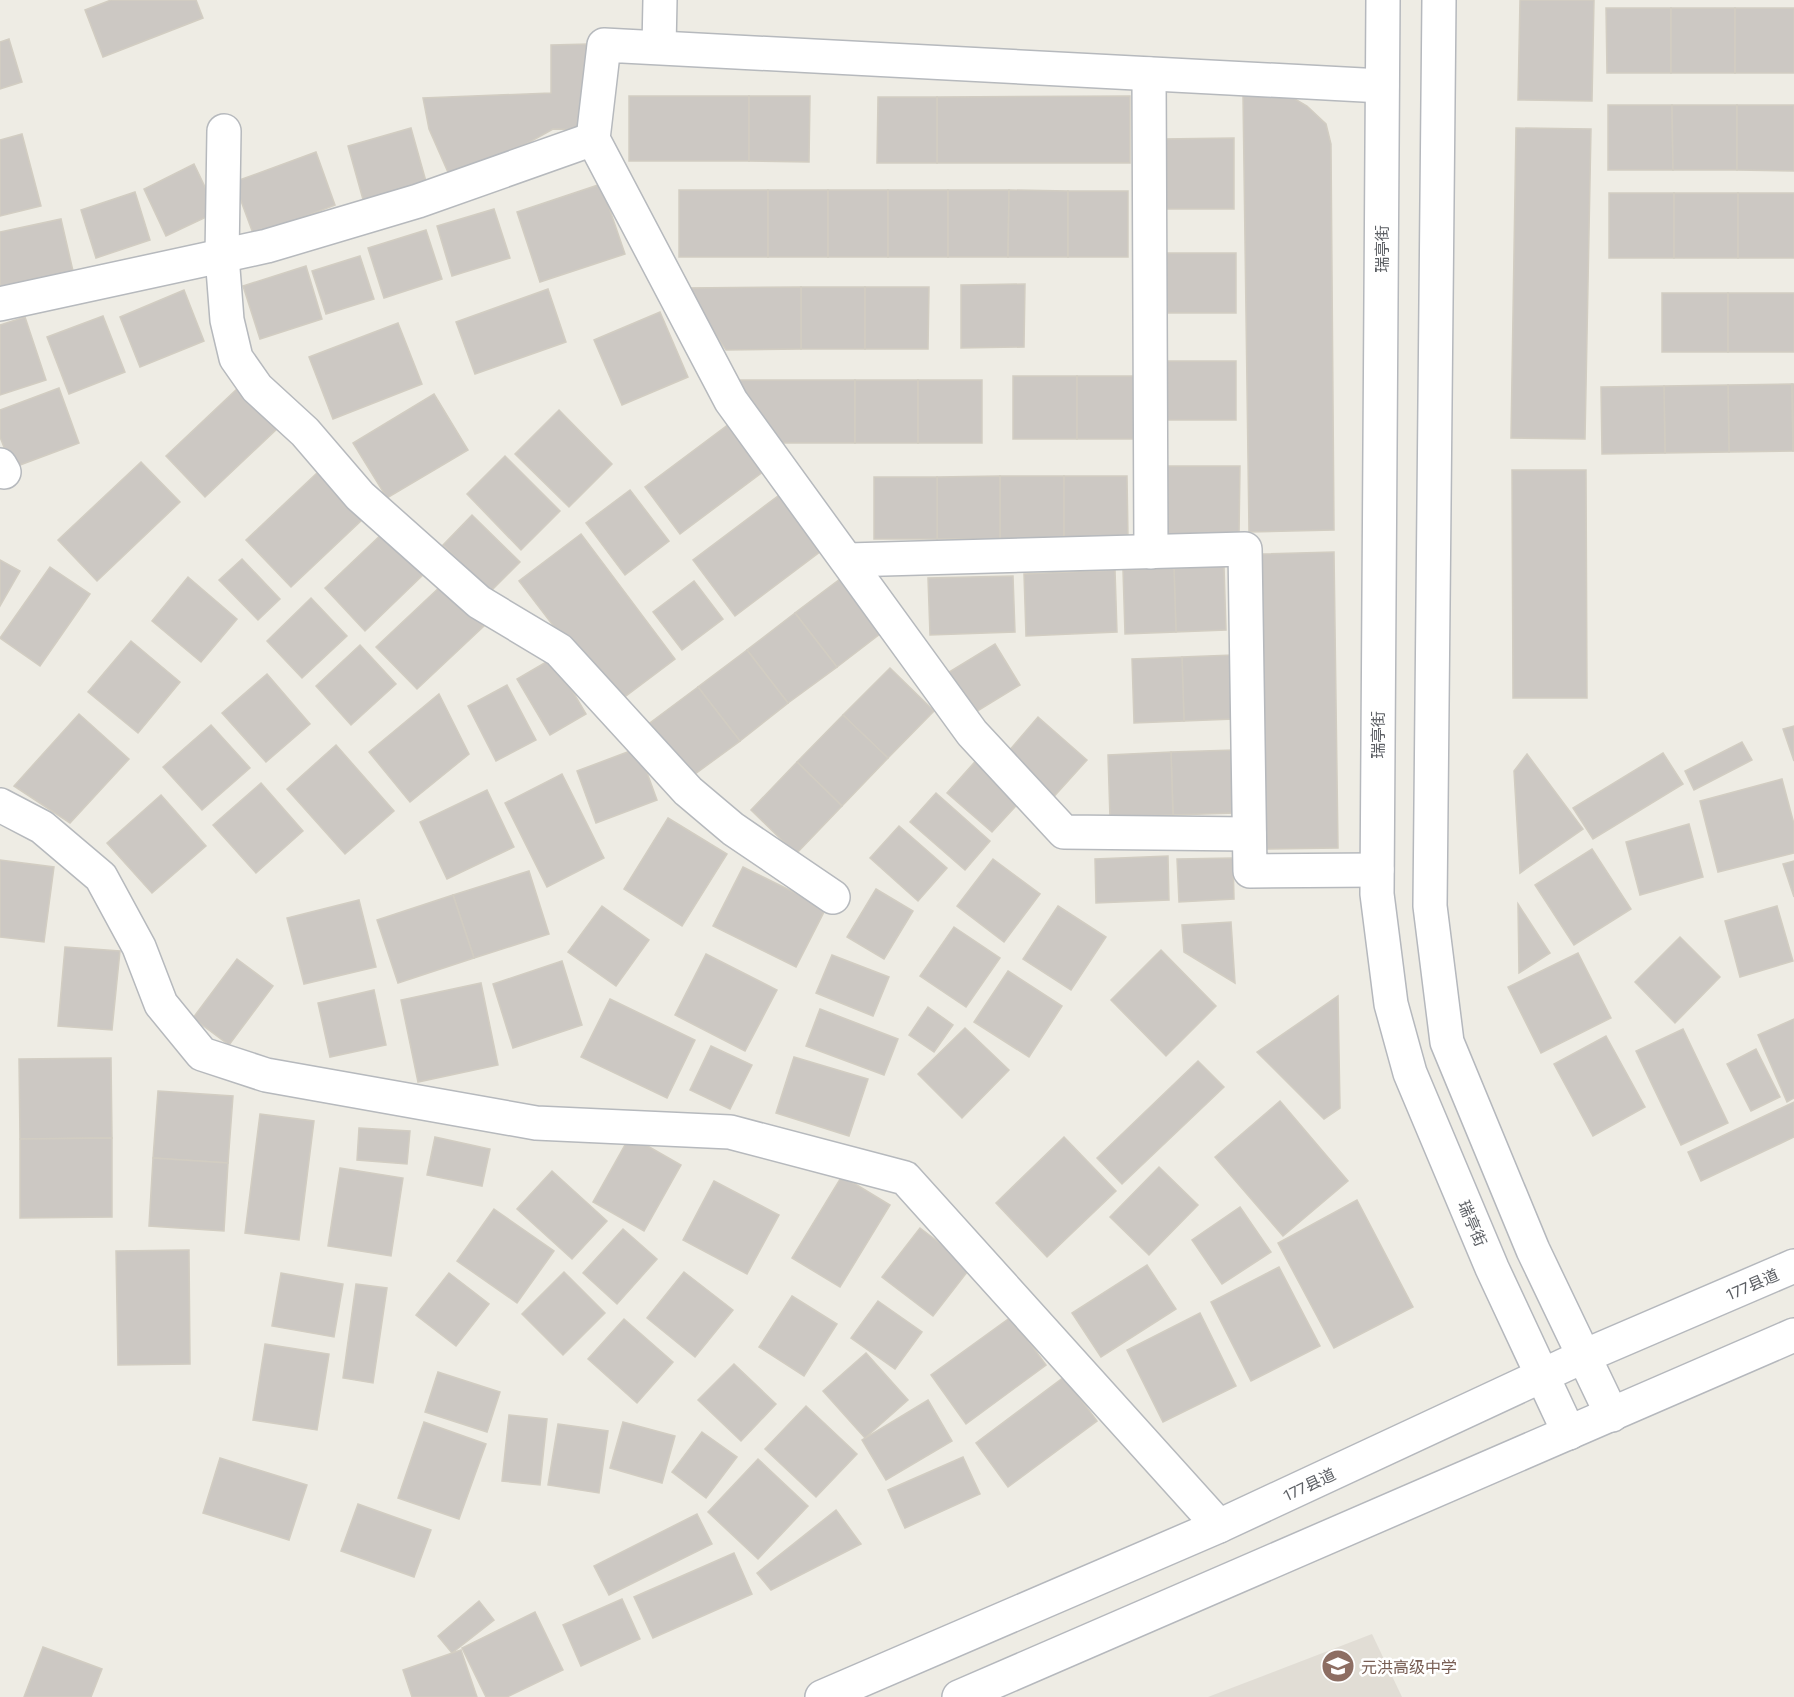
<svg xmlns="http://www.w3.org/2000/svg" width="1794" height="1697" font-family="Commissioner,'Noto Sans SC',sans-serif">
<style>
.education{fill:#e1ddd5}
.building{fill:#ccc8c3;stroke:#d2cdc2;stroke-width:1.5}
.lines{fill:none;stroke-linecap:round;stroke-linejoin:round}
.minor-casing{stroke:#b6b9bd;stroke-width:36}
.secondary-casing{stroke:#b5b8bd;stroke-width:36}
.minor{stroke:#fff;stroke-width:33}
.secondary{stroke:#fff;stroke-width:33}
.labels{text-anchor:middle;dominant-baseline:central;stroke-width:5;stroke-linejoin:round;paint-order:stroke}
.street-label{font-size:16px;fill:#5c5f64;stroke:#fff}
.education-label{font-size:16px;fill:#785e54;stroke:#fff;text-anchor:start}
</style>
<rect width="100%" height="100%" fill="#eeece4"/>
<!-- education -->
<path class="education" d="M1372 1634 1402 1697H1208Z"/>
<!-- building -->
<g class="building">
<path d="M111 0H196L203 18 103 57 85 10Z"/>
<path d="M1520 0H1594L1592 101 1518 100Z"/>
<path d="M1606 8H1671V73H1607Z"/>
<rect x="1671" y="8" width="64" height="65"/>
<rect x="1735" y="8" width="59" height="65"/>
<path d="M9 39 22 82 0 89V42Z"/>
<path d="M588 44V130L553 129 487 166 451 179 429 129 423 98 551 93V45Z"/>
<path d="M1288 95 1307 106 1326 124 1331 144 1334 530 1249 532 1243 96Z"/>
<rect x="629" y="96" width="120" height="65"/>
<path d="M749 96H810L809 162 749 161Z"/>
<path d="M1130 96V163H937V97Z"/>
<path d="M878 97H937V163H877Z"/>
<path d="M1608 105H1672L1673 170H1608Z"/>
<path d="M1672 105H1737V170H1673Z"/>
<path d="M1737 105H1794V171L1737 170Z"/>
<path d="M411 128 427 185 364 203 348 146Z"/>
<path d="M1516 128 1591 129 1585 439 1511 438Z"/>
<path d="M22 134 41 206 0 216V140Z"/>
<path d="M1234 138V209H1161L1162 139Z"/>
<path d="M316 152 335 205 254 236 234 182Z"/>
<path d="M194 164 217 212 166 236 144 189Z"/>
<path d="M601 184 625 254 540 282 517 212Z"/>
<rect x="679" y="190" width="89" height="67"/>
<rect x="768" y="190" width="60" height="67"/>
<rect x="828" y="190" width="60" height="67"/>
<rect x="888" y="190" width="60" height="67"/>
<path d="M948 190H1009L1008 257H948Z"/>
<path d="M1009 190 1068 191V257H1008Z"/>
<rect x="1068" y="191" width="60" height="66"/>
<path d="M135 192 150 240 96 258 81 210Z"/>
<rect x="1609" y="193" width="65" height="65"/>
<rect x="1674" y="193" width="64" height="65"/>
<rect x="1738" y="193" width="56" height="65"/>
<path d="M494 209 510 258 452 276 437 226Z"/>
<path d="M61 219 73 271 0 287V232Z"/>
<path d="M426 230 442 279 384 298 368 248Z"/>
<path d="M1167 253H1236V313H1166Z"/>
<path d="M360 256 374 299 326 314 312 271Z"/>
<path d="M306 266 322 319 260 339 243 286Z"/>
<path d="M1025 284 1024 347 961 348V285Z"/>
<rect x="801" y="287" width="64" height="62"/>
<path d="M801 287V349L726 350 684 288Z"/>
<path d="M865 287H929L928 349H865Z"/>
<path d="M548 289 566 342 475 374 456 322Z"/>
<path d="M184 290 204 341 140 367 120 317Z"/>
<rect x="1662" y="293" width="66" height="59"/>
<rect x="1728" y="293" width="66" height="59"/>
<path d="M660 312 688 377 622 405 594 340Z"/>
<path d="M103 316 125 372 69 394 47 337Z"/>
<path d="M25 317 46 380 0 395V325Z"/>
<path d="M398 323 422 384 333 419 309 357Z"/>
<rect x="1164" y="361" width="72" height="59"/>
<rect x="1013" y="376" width="64" height="63"/>
<rect x="1077" y="376" width="63" height="63"/>
<path d="M735 380H855V443H779Z"/>
<rect x="855" y="380" width="63" height="63"/>
<rect x="918" y="380" width="64" height="63"/>
<path d="M1792 384 1793 451 1729 452 1728 385Z"/>
<path d="M1792 384H1794V451H1793Z"/>
<path d="M1728 385 1729 452 1665 453 1664 386Z"/>
<path d="M1664 386 1665 453 1602 454 1601 387Z"/>
<path d="M239 387 278 428 205 497 166 456Z"/>
<path d="M59 388 79 443 12 468 0 437V410Z"/>
<path d="M434 394 468 450 387 498 353 443Z"/>
<path d="M559 410 612 464 569 507 515 454Z"/>
<path d="M729 424 764 471 680 534 645 487Z"/>
<path d="M505 456 560 511 521 550 467 494Z"/>
<path d="M141 462 180 502 97 581 58 540Z"/>
<path d="M1165 466H1240L1239 536 1164 537Z"/>
<path d="M1512 470H1586L1587 698H1513Z"/>
<path d="M318 472 363 519 291 587 246 540Z"/>
<rect x="1000" y="476" width="64" height="63"/>
<path d="M1000 476V539H937V477Z"/>
<path d="M1064 476H1127L1128 538 1064 539Z"/>
<rect x="874" y="477" width="63" height="62"/>
<path d="M630 490 669 541 625 575 586 523Z"/>
<path d="M782 493 825 548 735 616 693 560Z"/>
<path d="M472 515 520 562 490 592 443 545Z"/>
<path d="M386 530 426 572 365 631 325 588Z"/>
<path d="M581 534 675 659 614 705 519 581Z"/>
<path d="M1334 552 1338 848 1263 849 1259 554Z"/>
<path d="M242 559 280 599 258 620 219 580Z"/>
<path d="M0 560 20 571 0 606Z"/>
<path d="M1224 566 1226 630 1176 632 1174 568Z"/>
<path d="M50 567 90 594 40 666 0 638Z"/>
<path d="M1174 568 1176 632 1125 634 1123 570Z"/>
<path d="M1115 570 1117 632 1026 636 1024 574Z"/>
<path d="M844 576 885 630 837 667 795 613Z"/>
<path d="M1013 576 1015 632 930 635 928 578Z"/>
<path d="M188 577 237 619 201 662 152 621Z"/>
<path d="M694 581 723 619 682 650 653 612Z"/>
<path d="M443 584 484 626 417 689 376 647Z"/>
<path d="M311 598 347 636 302 678 267 641Z"/>
<path d="M795 613 837 667 788 703 747 650Z"/>
<path d="M131 641 180 682 138 733 88 692Z"/>
<path d="M995 644 1020 685 966 718 941 677Z"/>
<path d="M360 645 396 684 351 725 316 686Z"/>
<path d="M747 650 788 703 740 741 698 687Z"/>
<path d="M1233 655 1234 719 1184 721 1182 657Z"/>
<path d="M1182 657 1184 721 1134 723 1132 659Z"/>
<path d="M553 658 586 714 550 735 517 679Z"/>
<path d="M890 668 934 711 888 758 843 715Z"/>
<path d="M267 674 310 724 266 762 222 713Z"/>
<path d="M507 685 536 740 496 761 468 706Z"/>
<path d="M698 687 740 741 691 777 650 723Z"/>
<path d="M439 694 469 754 410 802 369 752Z"/>
<path d="M79 714 129 759 70 823 14 786Z"/>
<path d="M843 715 888 758 842 806 797 762Z"/>
<path d="M1038 717 1087 760 1050 801 1002 759Z"/>
<path d="M211 725 250 768 202 810 163 767Z"/>
<path d="M1794 726V761L1783 729Z"/>
<path d="M1742 742 1752 760 1694 790 1685 771Z"/>
<path d="M336 745 394 811 345 854 287 789Z"/>
<path d="M638 748 657 800 596 823 577 771Z"/>
<path d="M1234 750 1235 813 1173 815 1171 752Z"/>
<path d="M1171 752 1173 815 1110 818 1108 755Z"/>
<path d="M1663 753 1683 784 1593 839 1573 808Z"/>
<path d="M1527 754 1583 829 1520 873 1514 771Z"/>
<path d="M981 755 1026 795 992 832 947 793Z"/>
<path d="M797 762 842 806 796 854 751 810Z"/>
<path d="M562 774 604 858 547 887 505 803Z"/>
<path d="M1782 779 1794 824V853L1718 872 1700 801Z"/>
<path d="M261 783 303 831 256 873 213 825Z"/>
<path d="M487 790 514 847 447 879 420 822Z"/>
<path d="M936 793 990 841 965 870 910 822Z"/>
<path d="M161 795 206 846 152 893 107 843Z"/>
<path d="M668 818 727 854 682 926 624 889Z"/>
<path d="M1689 824 1703 877 1640 895 1626 842Z"/>
<path d="M899 826 947 868 918 901 870 858Z"/>
<path d="M1592 849 1631 909 1574 945 1535 885Z"/>
<path d="M1168 856 1169 900 1096 903 1095 859Z"/>
<path d="M1233 858 1234 899 1179 902 1177 859Z"/>
<path d="M993 859 1040 894 1004 942 957 906Z"/>
<path d="M0 860 54 867 44 942 0 937Z"/>
<path d="M1794 861V897L1783 864Z"/>
<path d="M743 867 826 908 796 967 713 926Z"/>
<path d="M529 871 549 934 474 958 453 895Z"/>
<path d="M876 889 913 911 884 959 847 937Z"/>
<path d="M453 895 474 958 398 983 377 920Z"/>
<path d="M359 900 376 967 304 984 287 918Z"/>
<path d="M1518 904 1550 953 1519 973Z"/>
<path d="M602 906 649 940 616 986 568 952Z"/>
<path d="M1058 906 1106 937 1071 990 1023 959Z"/>
<path d="M1777 906 1793 961 1740 977 1725 921Z"/>
<path d="M1231 922 1235 983 1184 952 1182 925Z"/>
<path d="M954 927 1000 958 966 1007 920 976Z"/>
<path d="M1680 937 1720 977 1675 1023 1635 982Z"/>
<path d="M65 947 120 951 112 1030 58 1026Z"/>
<path d="M1161 950 1216 1006 1166 1056 1111 1000Z"/>
<path d="M1578 953 1611 1018 1541 1053 1508 987Z"/>
<path d="M706 954 777 990 745 1051 675 1015Z"/>
<path d="M832 955 889 977 873 1016 816 993Z"/>
<path d="M237 959 273 986 229 1045 193 1018Z"/>
<path d="M562 961 582 1025 513 1048 493 984Z"/>
<path d="M1008 971 1062 1006 1029 1057 974 1022Z"/>
<path d="M481 983 498 1065 418 1082 401 1000Z"/>
<path d="M374 990 386 1045 330 1057 318 1003Z"/>
<path d="M1338 996 1340 1108 1324 1119 1257 1052Z"/>
<path d="M610 999 695 1040 667 1098 581 1057Z"/>
<path d="M928 1007 953 1025 934 1052 909 1035Z"/>
<path d="M820 1009 898 1039 884 1075 806 1046Z"/>
<path d="M1794 1019V1098L1787 1102 1758 1035Z"/>
<path d="M965 1028 1009 1070 962 1118 918 1074Z"/>
<path d="M1683 1029 1728 1123 1681 1145 1636 1051Z"/>
<path d="M1606 1036 1645 1107 1593 1136 1554 1064Z"/>
<path d="M711 1046 752 1065 730 1109 690 1090Z"/>
<path d="M1756 1049 1780 1097 1751 1111 1727 1064Z"/>
<path d="M794 1057 868 1079 849 1136 776 1113Z"/>
<path d="M111 1058 112 1138 20 1139 19 1059Z"/>
<path d="M1198 1061 1224 1087 1122 1184 1097 1158Z"/>
<path d="M158 1091 233 1096 228 1163 153 1158Z"/>
<path d="M1280 1101 1348 1181 1283 1236 1215 1157Z"/>
<path d="M1794 1102V1137L1701 1181 1688 1152Z"/>
<path d="M260 1114 314 1121 299 1240 245 1233Z"/>
<path d="M359 1128 410 1131 407 1164 357 1160Z"/>
<path d="M630 1136 681 1165 644 1231 593 1202Z"/>
<path d="M435 1137 490 1149 482 1186 427 1175Z"/>
<path d="M1064 1137 1116 1191 1047 1257 996 1203Z"/>
<path d="M112 1138V1217L20 1218V1139Z"/>
<path d="M153 1158 228 1163 224 1231 149 1226Z"/>
<path d="M1159 1167 1198 1205 1149 1255 1110 1217Z"/>
<path d="M340 1168 403 1178 391 1256 328 1246Z"/>
<path d="M552 1171 607 1221 572 1259 517 1209Z"/>
<path d="M842 1176 890 1205 840 1287 792 1258Z"/>
<path d="M714 1181 779 1215 747 1274 683 1240Z"/>
<path d="M1357 1200 1413 1307 1334 1348 1278 1243Z"/>
<path d="M1240 1207 1271 1252 1222 1284 1192 1240Z"/>
<path d="M494 1209 554 1251 517 1303 457 1261Z"/>
<path d="M920 1228 971 1267 933 1316 882 1277Z"/>
<path d="M623 1229 657 1259 617 1304 583 1273Z"/>
<path d="M189 1250 190 1364 118 1365 116 1251Z"/>
<path d="M1147 1265 1176 1309 1101 1357 1072 1313Z"/>
<path d="M1279 1267 1320 1346 1251 1381 1211 1302Z"/>
<path d="M564 1272 605 1313 563 1355 522 1314Z"/>
<path d="M684 1272 733 1310 695 1357 647 1318Z"/>
<path d="M281 1273 343 1284 334 1337 272 1326Z"/>
<path d="M449 1273 489 1304 456 1346 416 1315Z"/>
<path d="M356 1284 387 1288 373 1383 343 1378Z"/>
<path d="M792 1296 837 1324 804 1376 759 1347Z"/>
<path d="M878 1301 922 1332 895 1369 851 1338Z"/>
<path d="M1200 1313 1236 1386 1163 1422 1127 1350Z"/>
<path d="M1011 1317 1046 1365 966 1424 931 1375Z"/>
<path d="M624 1319 673 1362 637 1403 588 1359Z"/>
<path d="M265 1344 329 1354 317 1430 253 1420Z"/>
<path d="M866 1353 908 1400 865 1438 823 1391Z"/>
<path d="M734 1364 776 1404 741 1441 698 1400Z"/>
<path d="M438 1372 500 1392 487 1432 425 1412Z"/>
<path d="M1064 1377 1097 1421 1008 1487 976 1443Z"/>
<path d="M928 1400 952 1441 886 1480 862 1440Z"/>
<path d="M806 1406 857 1454 816 1497 765 1449Z"/>
<path d="M509 1415 547 1419 540 1485 502 1481Z"/>
<path d="M424 1422 486 1444 459 1519 398 1498Z"/>
<path d="M623 1422 675 1436 662 1483 610 1468Z"/>
<path d="M558 1424 608 1431 599 1493 548 1485Z"/>
<path d="M702 1432 737 1457 706 1498 672 1472Z"/>
<path d="M963 1457 980 1494 905 1528 888 1490Z"/>
<path d="M220 1458 307 1485 289 1540 203 1513Z"/>
<path d="M758 1459 808 1506 758 1559 708 1512Z"/>
<path d="M358 1504 431 1530 414 1577 341 1551Z"/>
<path d="M836 1510 861 1544 771 1590 757 1573Z"/>
<path d="M697 1514 712 1544 609 1595 594 1566Z"/>
<path d="M734 1553 752 1594 653 1638 634 1597Z"/>
<path d="M622 1599 640 1639 581 1666 563 1625Z"/>
<path d="M479 1601 494 1620 452 1653 438 1636Z"/>
<path d="M535 1612 563 1670 507 1697H486L462 1648Z"/>
<path d="M43 1647 102 1669 91 1697H24Z"/>
<path d="M461 1650 477 1697H412L403 1670Z"/>
</g>
<g class="lines">
<defs>
<g id="minor">
<path d="M659 47 660 0"/>
<path d="M1149 74 1151 552"/>
<path d="M224 131 222 256 227 320 236 358 257 388 305 432 360 496 479 602 559 650 688 791 733 829 833 897"/>
<path d="M0 304 267 246 418 201 593 139"/>
<path d="M0 465 4 472"/>
<path d="M848 560 1245 549 1250 871 1377 870"/>
<path d="M0 805 42 827 101 877 139 947 161 1004 202 1054 266 1075 536 1123 730 1132 905 1178 1219 1526"/>
<path d="M1249 834 1064 832 972 733 731 401 593 139 604 45 1382 86"/>
</g>
<g id="secondary">
<path d="M1383 0 1377 894 1391 1004 1410 1073 1492 1268 1569 1433"/>
<path d="M1439 0 1430 906 1447 1042 1533 1250 1612 1415"/>
<path d="M822 1697 1219 1526 1582 1357 1794 1266"/>
<path d="M959 1697 1794 1335"/>
</g>
</defs>
<!-- minor casing -->
<use href="#minor" class="minor-casing"/>
<!-- secondary casing -->
<use href="#secondary" class="secondary-casing"/>
<!-- minor -->
<use href="#minor" class="minor"/>
<!-- secondary -->
<use href="#secondary" class="secondary"/>
</g>
<!-- icons -->
<defs>
<symbol id="school-disc" viewBox="-11 -11 22 22"><circle r="9.5" fill="#8d6e63" stroke="#fff"/><path d="M0-5L7-2L0 1L-7-2ZM-4 1L0 2.5L4 1V4Q0 6-4 4Z" fill="#fff"/></symbol>
</defs>
<g fill-rule="evenodd">
<use href="#school-disc" x="1319" y="1647" width="38" height="38"/>
</g>
<g class="labels">
<!-- street labels -->
<g class="street-label">
<text transform="translate(1381 249) rotate(-90)">瑞亭街</text>
<text transform="translate(1377 735) rotate(-90)">瑞亭街</text>
<text transform="translate(1473 1223) rotate(67)">瑞亭街</text>
<text transform="translate(1752 1284) rotate(-23)">177县道</text>
<text transform="translate(1309 1484) rotate(-25)">177县道</text>
</g>
<!-- education labels -->
<g class="education-label">
<text x="1361" y="1666">元洪高级中学</text>
</g>
</g>
</svg>
